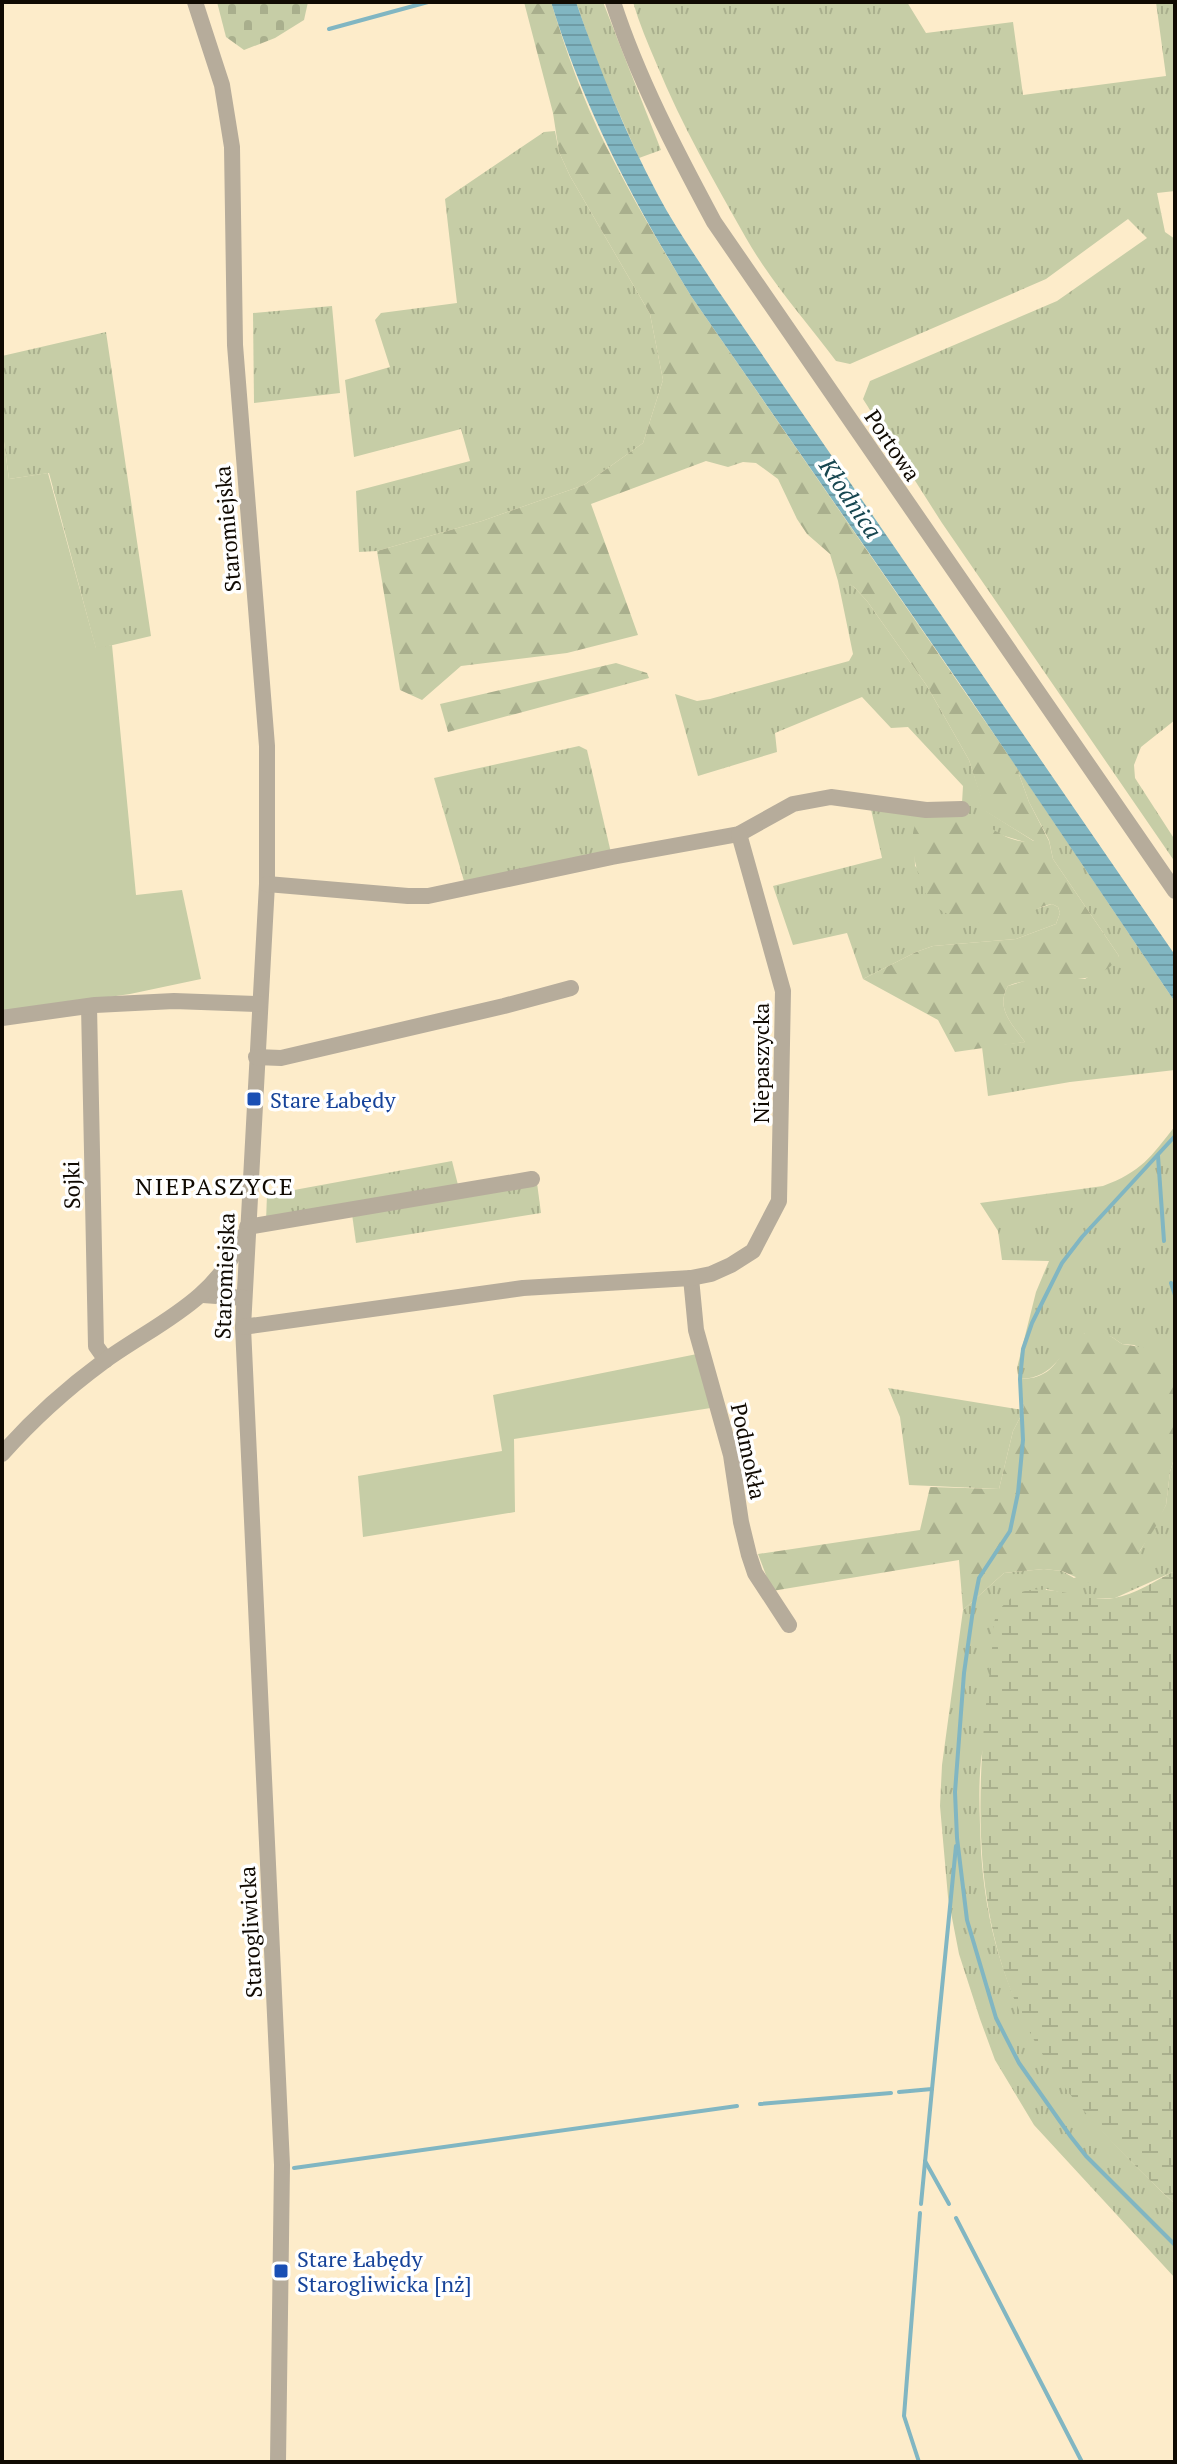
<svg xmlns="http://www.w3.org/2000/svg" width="1177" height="2464" font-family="'PT Serif',serif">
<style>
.grass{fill:url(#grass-tufts)}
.forest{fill:url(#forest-firs)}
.wetland{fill:url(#wetland-marsh)}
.cemetery{fill:url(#cemetery-stones)}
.garden{fill:#c6cda6}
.water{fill:url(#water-rules)}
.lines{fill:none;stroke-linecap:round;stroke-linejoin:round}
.stream{stroke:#81b6c2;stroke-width:4}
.minor{stroke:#b6ac9b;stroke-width:16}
.transit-dot{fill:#1a4fb4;stroke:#fff;stroke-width:3}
.labels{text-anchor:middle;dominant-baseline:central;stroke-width:7;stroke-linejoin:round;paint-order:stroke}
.street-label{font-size:22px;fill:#100a02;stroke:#fff}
.transit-label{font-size:22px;fill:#164399;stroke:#fff;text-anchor:start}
.water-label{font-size:24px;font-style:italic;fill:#174650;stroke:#fff}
.neighbourhood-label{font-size:24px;letter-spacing:2px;fill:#100a02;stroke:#fff}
</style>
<defs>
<pattern id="grass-tufts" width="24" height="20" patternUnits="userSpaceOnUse" patternTransform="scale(2)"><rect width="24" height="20" fill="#c6cda6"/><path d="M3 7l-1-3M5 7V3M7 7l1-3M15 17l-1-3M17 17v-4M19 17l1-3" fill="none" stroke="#a9af8d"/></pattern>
<pattern id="forest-firs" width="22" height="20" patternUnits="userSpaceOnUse" patternTransform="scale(2)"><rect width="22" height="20" fill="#c6cda6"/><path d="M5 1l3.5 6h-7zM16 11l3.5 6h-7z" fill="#a9af8d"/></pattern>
<pattern id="wetland-marsh" width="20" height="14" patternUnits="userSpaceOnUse" patternTransform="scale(2)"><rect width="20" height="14" fill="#c6cda6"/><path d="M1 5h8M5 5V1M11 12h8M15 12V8" fill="none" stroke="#a9af8d"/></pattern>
<pattern id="cemetery-stones" width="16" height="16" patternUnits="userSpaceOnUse" patternTransform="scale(2)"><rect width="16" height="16" fill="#c6cda6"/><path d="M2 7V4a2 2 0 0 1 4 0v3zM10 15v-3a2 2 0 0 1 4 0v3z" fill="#a9af8d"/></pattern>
<pattern id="water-rules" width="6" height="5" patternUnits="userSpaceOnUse" patternTransform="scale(2)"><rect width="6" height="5" fill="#81b6c2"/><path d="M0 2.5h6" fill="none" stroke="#6e9ba5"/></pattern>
</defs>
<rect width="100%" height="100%" fill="#fdecca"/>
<!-- grass -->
<g class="grass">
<path d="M576 2H603L661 150 639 158 599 68Z"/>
<path d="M633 2H907L926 33 1013 22 1023 95 1166 76 1156 2H1175V191L1157 193 1165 232 1175 239V720L1141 747 1134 765 1135 778 1175 840V862L942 523 863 399 870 381 1057 301 1147 238 1128 219 1046 279 850 364 836 361C806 321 771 282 746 238 714 181 682 126 657 65 648 44 639 23 633 2Z"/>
<path d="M555 131 559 152 570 176 650 314 663 380 643 443 584 485 482 521 377 551 359 552 356 491 470 461 461 429 354 457 345 380 390 367 375 320 381 313 457 303 445 199 544 132Z"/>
<path d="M332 306 340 393 254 403 253 313Z"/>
<path d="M106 332 151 636 96 649 49 473 9 479 2 427V356Z"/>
<path d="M838 581H846L854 587 867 601 927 686 969 760 986 811 1035 842H1025L1001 835 989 828 914 829 915 866 971 921 1033 910 1052 904 1058 907 1060 913 1056 924 1016 939 933 946 916 952 863 979 847 933 793 945 773 886 882 858 868 796 927 804 962 803 963 786 908 727 891 728 862 697 775 733 777 752 698 776 675 694 697 701 710 699 849 661 853 654Z"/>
<path d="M579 746 587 750 612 857 466 888 434 778Z"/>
<path d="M1016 766 1175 1002V1070L1070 1082 988 1096 982 1047 1025 1042C1012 1024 995 1008 1008 986L1031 979H1085L1119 956 1053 859 1049 840 1029 802Z"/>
<path d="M1175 1126V1366L1134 1345 1122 1344 1112 1337 1085 1333C1059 1350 1057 1378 1020 1379L1024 1410 1013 1431 999 1489 909 1485 900 1417 888 1388 1023 1410 1017 1368 1036 1292 1049 1261 1002 1260 998 1231 980 1203 1103 1186C1141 1172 1151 1157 1175 1126Z"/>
<path d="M452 1161 459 1189 266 1221 267 1195Z"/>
<path d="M537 1183 541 1213 356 1243 352 1214Z"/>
<path d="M1175 1455V1571L1115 1598H1084L1046 1589C1031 1629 1015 1669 1000 1709 994 1725 983 1743 981 1760 978 1789 980 1822 981 1851 991 2009 1064 2100 1175 2204V2278L1034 2125 995 2060 980 2019 959 1954 948 1897 940 1806 942 1765 963 1610 1004 1573 1044 1569 1062 1571 1074 1578 1140 1551 1166 1505 1170 1472Z"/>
</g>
<!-- forest -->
<g class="forest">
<path d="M524 2H551C566 51 583 100 606 146 632 198 661 247 691 296L1016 766 1029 802 1049 841 1053 859 1119 956C1094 995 1044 970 1008 986 995 1008 1012 1024 1025 1042L955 1052 938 1020 863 979 916 952 933 946 1016 939 1056 924 1060 913 1058 907 1052 904C1039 906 1030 914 1018 918 1003 922 984 924 969 921 955 918 939 912 931 902 919 888 901 825 923 817 928 815 936 815 942 815 947 815 954 813 960 814 985 816 1002 846 1034 841L985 811 969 760 927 686 867 601 854 587 846 582 838 581 830 554 807 534 797 519 778 479 756 463 743 462 728 467 706 461 591 504 638 635 567 653 461 666 422 700 400 690 377 551 482 521 584 485 643 443 663 380 650 314 570 176 559 152 553 113Z"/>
<path d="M616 663 647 673 649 678 448 732 440 704Z"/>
<path d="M1098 1332 1112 1337 1122 1344 1147 1348 1175 1366V1455L1170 1472 1166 1505 1155 1528 1129 1567 1117 1578 1103 1584 1087 1582 1062 1571 1044 1569 1004 1573 963 1610 959 1560 772 1591 758 1554 920 1530 930 1487 999 1489 1013 1431 1024 1410 1020 1379C1064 1379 1057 1342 1085 1333 1089 1331 1094 1332 1098 1332Z"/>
</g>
<!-- wetland -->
<path class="wetland" d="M1175 1571V2204C1141 2172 1108 2140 1078 2104 982 1988 972 1860 985 1715 987 1693 990 1671 992 1649 993 1639 992 1627 995 1619 996 1612 1004 1604 1009 1600 1034 1575 1083 1603 1114 1598 1135 1595 1156 1580 1175 1571Z"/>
<!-- cemetery -->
<path class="cemetery" d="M217 2H308L304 20 275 38 244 50 226 37Z"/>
<!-- garden -->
<g class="garden">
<path d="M2 427 9 479 48 473 96 648 112 645 136 895 182 890 201 979 130 994 2 1012Z"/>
<path d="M702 1353 717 1407 514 1439 515 1512 363 1537 358 1476 502 1451 493 1395Z"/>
</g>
<!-- water -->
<path class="water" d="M551 2H576C599 68 625 133 658 195 675 227 697 258 717 289L1175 955V1002L969 697 691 296C632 199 585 111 551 2Z"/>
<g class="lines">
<!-- stream -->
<g class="stream">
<path d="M329 29 428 2"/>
<path d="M1175 1136 1082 1237 1062 1263 1032 1323 1023 1349 1020 1379 1023 1440 1018 1493 1010 1531 979 1578 974 1603 964 1673 955 1792 957 1838 967 1920 996 2018 1019 2063 1071 2137 1086 2156 1175 2245"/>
<path d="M1158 1156 1164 1241"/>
<path d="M1171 1283 1175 1295"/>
<path d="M899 2092 932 2089 956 1846"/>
<path d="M760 2104 891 2093"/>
<path d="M925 2161 949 2204"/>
<path d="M294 2168 737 2106"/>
<path d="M921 2204 932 2089"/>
<path d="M956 2218 1082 2462"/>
<path d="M919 2462 904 2416 920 2213"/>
</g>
<!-- minor -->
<g class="minor">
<path d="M195 2 222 85 232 147 235 345 267 746V884L243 1327 282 2165 278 2462"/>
<path d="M613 2C638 79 676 151 714 222L1175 891"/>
<path d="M267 884 408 896H428L612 857 739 834 793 804 831 797 926 810 962 809"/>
<path d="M89 1006 96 1346 106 1360"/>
<path d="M2 1018 95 1005 174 1001 259 1004"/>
<path d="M256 1057 281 1058 504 1006 571 988"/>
<path d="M247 1227 532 1179"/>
<path d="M691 1278 696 1330 731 1455 741 1522 749 1555 755 1573 789 1625"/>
<path d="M203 1295 244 1298"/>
<path d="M243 1327 523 1288 691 1278 711 1274 731 1265 753 1251 779 1201 783 991 739 834"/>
<path d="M2 1454C33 1419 65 1390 103 1362 157 1323 215 1302 243 1236"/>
</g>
</g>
<!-- markers -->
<g class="transit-dot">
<rect x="246" y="1091" width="16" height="16" rx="4"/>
<rect x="273" y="2263" width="16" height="16" rx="4"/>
</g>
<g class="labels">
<!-- street labels -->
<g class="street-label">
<text transform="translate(893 445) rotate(56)">Portowa</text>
<text transform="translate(227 529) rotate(-95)">Staromiejska</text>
<text transform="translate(760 1063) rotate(-90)">Niepaszycka</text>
<text transform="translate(71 1185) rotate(-91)">Sojki</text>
<text transform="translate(224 1276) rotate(-88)">Staromiejska</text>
<text transform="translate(749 1451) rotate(78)">Podmokła</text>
<text transform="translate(250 1932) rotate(-93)">Starogliwicka</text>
</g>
<!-- transit labels -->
<g class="transit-label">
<text x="270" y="1099">Stare Łabędy</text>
<text x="297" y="2258">Stare Łabędy<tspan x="297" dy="25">Starogliwicka [nż]</tspan></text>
</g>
<!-- water labels -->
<g class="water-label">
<text transform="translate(851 498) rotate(56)">Kłodnica</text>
</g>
<!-- neighbourhood labels -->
<g class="neighbourhood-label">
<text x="215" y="1186">NIEPASZYCE</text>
</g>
</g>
<!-- border -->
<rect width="1177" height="2464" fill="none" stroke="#100a02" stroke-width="8"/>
</svg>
